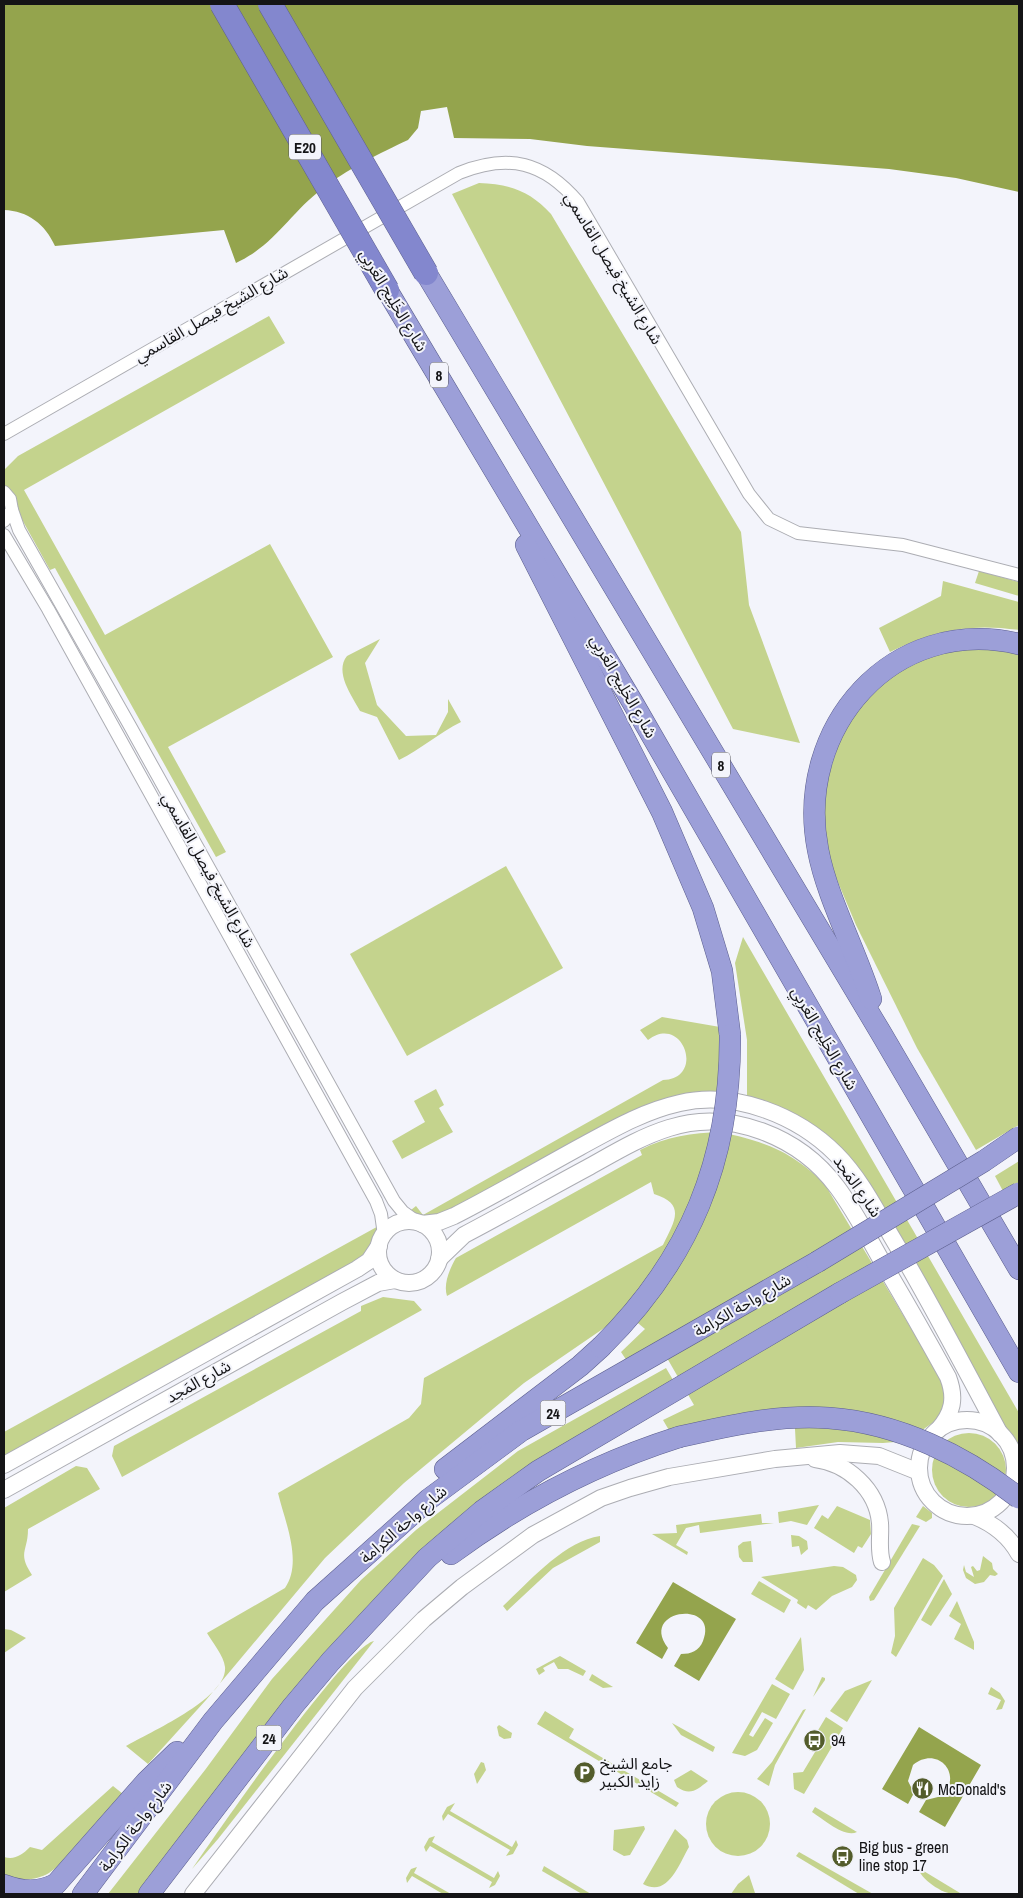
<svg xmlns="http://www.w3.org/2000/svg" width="1023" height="1898" font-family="'Archivo Narrow','Noto Sans Arabic',sans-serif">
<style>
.green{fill:#c4d38d}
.water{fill:#94a44d}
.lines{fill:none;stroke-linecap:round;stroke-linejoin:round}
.minor-casing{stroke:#acadb3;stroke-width:14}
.tertiary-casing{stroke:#acadb3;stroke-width:18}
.trunk-casing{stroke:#5c5f8e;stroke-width:22}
.minor{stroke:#fff;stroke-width:12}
.tertiary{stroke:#fff;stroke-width:16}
.trunk{stroke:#9c9fd8;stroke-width:21}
.trunk-bridge-casing{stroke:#5c5f8e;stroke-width:22;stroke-linecap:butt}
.motorway-bridge-casing{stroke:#5c5f8e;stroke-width:25;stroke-linecap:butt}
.trunk-bridge{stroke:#9c9fd8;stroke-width:21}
.motorway-bridge{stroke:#8387ce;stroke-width:24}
.labels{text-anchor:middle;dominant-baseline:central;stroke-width:4;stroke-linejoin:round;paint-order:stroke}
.shield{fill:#f3f4fb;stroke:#57575b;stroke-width:1}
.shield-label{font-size:15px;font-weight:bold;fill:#141416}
.street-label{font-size:16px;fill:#141416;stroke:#f3f4fb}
.poi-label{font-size:16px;fill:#141416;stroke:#f3f4fb;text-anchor:start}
</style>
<rect width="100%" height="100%" fill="#f3f4fb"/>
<!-- green -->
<g class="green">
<path d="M479 183C509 184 530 191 551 214L741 532 749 605 800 743 733 729 452 194Z"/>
<path d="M269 316 285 343 24 490 105 635 270 544 333 657 168 747 226 852 216 857 55 568 50 570 4 487 5 469 18 456Z"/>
<path d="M979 571 1019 582V596L975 583Z"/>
<path d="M943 581 1019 602V630C970 623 934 630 890 652L879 628 941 596Z"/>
<path d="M380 639 365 663 377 705 406 736 436 735 448 712V699L461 722C439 733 421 749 399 760L377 717 360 711C352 696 334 672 347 656Z"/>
<path d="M972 644 1019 651V1125L976 1150 917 1048 856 925 826 854 818 808 851 706 892 670Z"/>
<path d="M506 866 563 968 407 1056 350 954Z"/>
<path d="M743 937 1019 1413V1445L1002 1424 840 1148C808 1120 788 1109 747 1097V1040L735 963Z"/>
<path d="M662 1017 720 1027 723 1094 699 1095 433 1219 410 1215 411 1210 416 1206 423 1215 663 1080C706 1079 683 1013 648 1040L640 1030Z"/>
<path d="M436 1089 444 1105 439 1108 453 1132 402 1159 392 1141 425 1122 414 1101Z"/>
<path d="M721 1132C768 1143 789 1150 824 1183L939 1375 947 1394 945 1410 935 1421 907 1441 883 1443 838 1442 796 1448 794 1410 670 1432 663 1420 694 1405 659 1344 627 1361 621 1352 645 1329 626 1313 524 1383 404 1483 325 1558 206 1700 148 1764 126 1746C150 1732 228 1698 225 1667 224 1656 212 1642 207 1633L285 1588C303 1562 285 1522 278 1493L409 1418 421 1404 424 1378 663 1245C674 1222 687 1204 654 1194L651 1182 447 1296C443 1284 450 1268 456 1258L642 1155 640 1150C667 1136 692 1133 721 1132Z"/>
<path d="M1019 1161V1186L1004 1193 995 1176Z"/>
<path d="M384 1223C390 1234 388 1239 382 1249L4 1460V1432Z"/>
<path d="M383 1297 414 1301 422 1310 122 1477 112 1456 114 1446 361 1311V1306Z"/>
<path d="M666 1368 676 1385 432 1549 140 1894H108L205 1770 272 1679 361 1580 416 1530 518 1451Z"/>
<circle cx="969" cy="1470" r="37"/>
<path d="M76 1466 87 1468 100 1489 28 1529C28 1552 17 1552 32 1575L4 1592V1508Z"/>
<path d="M819 1505 807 1525 791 1521 779 1523 778 1512Z"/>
<path d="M837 1506 870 1520 871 1534 862 1548 858 1546 854 1553 814 1528 822 1515 828 1519Z"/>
<path d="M923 1506 932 1513V1518L926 1522 916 1517Z"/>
<path d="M761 1514 762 1523H774L700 1533 699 1525 686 1528 676 1545 688 1552 687 1555 652 1534 677 1533 676 1525Z"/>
<path d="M912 1524 920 1526 874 1600 870 1601 869 1597Z"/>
<path d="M791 1535 799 1536 807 1541 808 1549 801 1555 799 1546 792 1547Z"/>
<path d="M600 1536V1542L553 1568 507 1611 503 1606C529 1582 564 1541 600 1536Z"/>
<path d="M751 1541 753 1562H743L739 1557 738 1546 743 1542Z"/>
<path d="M983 1556 992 1563 993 1569 998 1574 995 1576 990 1575 984 1582 975 1584 966 1578 963 1570 964 1565 966 1572 974 1577 971 1567 973 1566 977 1571 980 1570Z"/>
<path d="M923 1558 934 1565 943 1576 896 1657 891 1653 895 1636 894 1608Z"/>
<path d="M834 1566 843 1567 856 1575 857 1580 852 1587 832 1596 816 1610 808 1605 806 1609 797 1603 798 1600 761 1577Z"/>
<path d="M944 1579 952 1594 931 1626 921 1620Z"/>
<path d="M759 1581 791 1600 784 1613 751 1594Z"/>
<path d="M957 1601 974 1642V1650L954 1639 961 1624 949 1616Z"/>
<path d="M4 1629 11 1630 26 1638 4 1653Z"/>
<path d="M801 1637 804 1670 793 1690 775 1679Z"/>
<path d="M374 1641 218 1839 192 1869C215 1835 346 1646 374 1641Z"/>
<path d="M560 1656 586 1671 583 1676 568 1669H558L554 1662 543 1668 545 1671 539 1675 536 1669Z"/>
<path d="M592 1674 613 1687 603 1688 589 1680Z"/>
<path d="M822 1677 825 1678V1680L813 1697Z"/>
<path d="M872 1680 847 1722 830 1711 845 1691Z"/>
<path d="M772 1684 790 1694 776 1719 762 1712 749 1735 753 1737 765 1718 773 1723 757 1750 745 1756 732 1753Z"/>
<path d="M991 1687 1000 1693 1005 1701 1002 1709 996 1710 1001 1700 988 1694Z"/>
<path d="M806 1709 775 1765 769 1786 757 1779 772 1762 803 1710Z"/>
<path d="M545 1711 574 1729 569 1738 679 1803 676 1807 537 1724Z"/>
<path d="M826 1717 843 1728 804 1794 794 1789 793 1773 803 1772 821 1742 817 1732Z"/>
<path d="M672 1723 715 1747 713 1752 681 1735Z"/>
<path d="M499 1725 512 1733 511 1738 504 1739 499 1736 497 1727Z"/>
<path d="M481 1762 484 1763 486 1770 477 1784 474 1774Z"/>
<path d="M691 1770 708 1781C697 1790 690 1796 677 1787L674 1780Z"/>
<path d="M113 1786 123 1794C104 1815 72 1858 49 1873 36 1881 17 1881 4 1875V1857C15 1860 22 1855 30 1847L42 1850Z"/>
<circle cx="738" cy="1824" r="32"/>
<path d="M455 1803 450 1811 512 1847 516 1840 518 1845 513 1854 506 1856 510 1850 448 1814 443 1821 442 1816 447 1807Z"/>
<path d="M815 1807 857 1832C844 1838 823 1819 812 1812Z"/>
<path d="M644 1826 645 1829 630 1855 624 1856 613 1850 614 1830Z"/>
<path d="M675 1829 687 1840 689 1847C679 1864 668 1898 643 1884Z"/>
<path d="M435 1836 432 1842 494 1878 498 1871 500 1876 495 1885 489 1888 492 1882 430 1846 426 1852 424 1847 429 1838Z"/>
<path d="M799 1852 873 1894H859L796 1856Z"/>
<path d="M544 1866 591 1894H582L542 1871Z"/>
<path d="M417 1867 414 1873 451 1894H443L412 1876 407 1883 406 1878 411 1869Z"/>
<path d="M917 1867 960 1893C947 1898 922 1881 917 1867Z"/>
<path d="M749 1875 755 1893 731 1894 738 1884Z"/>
</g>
<!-- water -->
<g class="water">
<path d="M4 4H1019V192L956 178 889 169 587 146 530 139 454 138 447 107 421 111 418 128 408 140C382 152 344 171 322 189 289 214 276 244 236 263L224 230 55 246C45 224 28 211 4 210Z"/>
<path d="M673 1582 736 1619 699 1681 674 1666 681 1654C691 1654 699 1651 703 1641 720 1599 638 1609 668 1648L662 1659 636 1643Z"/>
<path d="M919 1727 981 1765 945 1827 919 1812 926 1800 942 1796C964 1774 937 1745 913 1765L908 1781 914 1793 908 1804 882 1789Z"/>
</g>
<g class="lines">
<defs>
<g id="minor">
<path d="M4 434 459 173C509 153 544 162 578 202L749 494 769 519 798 533 903 545 1019 575"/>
<path d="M4 492 10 499 12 510 4 521"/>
<path d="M12 510 19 530 130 726 394 1201 403 1212 417 1222"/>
<path d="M4 535 48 609 376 1201 381 1214 384 1235"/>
</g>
<g id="tertiary">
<circle cx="409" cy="1252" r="31"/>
<path d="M422 1224 439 1222 454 1216C497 1194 538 1170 580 1147 613 1129 644 1111 680 1103 735 1090 798 1116 836 1154 860 1178 876 1210 893 1239 931 1303 965 1369 1000 1434"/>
<path d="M439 1259 464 1235C506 1213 546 1190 587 1168 614 1153 640 1137 669 1128 730 1108 800 1137 837 1187 855 1211 869 1239 884 1265 906 1302 927 1339 948 1377 956 1398 953 1413 938 1430"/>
<circle cx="967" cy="1468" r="48"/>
<path d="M815 1459C847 1463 877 1489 880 1523 881 1536 878 1549 882 1562"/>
<path d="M4 1465 357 1269 369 1261 379 1246"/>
<path d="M4 1490 342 1302 378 1283 395 1280"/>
<path d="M974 1516C994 1524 1009 1536 1019 1554"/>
<path d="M193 1894 355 1688 424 1619 462 1587 533 1535 601 1498 630 1488 669 1477 775 1459 840 1453 879 1456 919 1472"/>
</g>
<g id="trunk">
<path d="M426 273 881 1033 1019 1269"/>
<path d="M387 290 633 703 1019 1372"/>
<path d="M526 545 662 812 703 908 722 971 730 1035"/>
<path d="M871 999C856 951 827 898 818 850 794 728 893 614 1019 644"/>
<path d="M445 1469 580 1366 601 1347"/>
<path d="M451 1554C520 1503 597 1463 679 1437"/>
<path d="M4 1885C23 1892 38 1893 56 1884L146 1782 177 1752"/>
<path d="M83 1894 213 1721 315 1601 429 1499 521 1431 817 1262"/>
<path d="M149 1894 293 1706 331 1661 427 1558 482 1511 538 1471 840 1293"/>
</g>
</defs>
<!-- minor casing -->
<use href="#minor" class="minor-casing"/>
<!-- tertiary casing -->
<use href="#tertiary" class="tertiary-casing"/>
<!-- trunk casing -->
<use href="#trunk" class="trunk-casing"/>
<!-- minor -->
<use href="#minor" class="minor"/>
<!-- tertiary -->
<use href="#tertiary" class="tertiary"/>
<!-- trunk -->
<use href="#trunk" class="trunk"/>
<defs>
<g id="trunk-bridge">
<path d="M817 1262 984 1161 1019 1137"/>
<path d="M840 1293 1019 1193"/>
<path d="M601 1347C690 1259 731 1160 730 1035"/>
<path d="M679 1437C727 1426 779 1414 829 1418 899 1423 965 1456 1019 1498"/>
</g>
<g id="motorway-bridge">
<path d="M222 4 387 290"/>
<path d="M270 4 426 273"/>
</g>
</defs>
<!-- trunk-bridge casing -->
<use href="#trunk-bridge" class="trunk-bridge-casing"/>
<!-- motorway-bridge casing -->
<use href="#motorway-bridge" class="motorway-bridge-casing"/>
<!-- trunk-bridge -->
<use href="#trunk-bridge" class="trunk-bridge"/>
<!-- motorway-bridge -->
<use href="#motorway-bridge" class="motorway-bridge"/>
</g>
<!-- icons -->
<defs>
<symbol id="bus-disc" viewBox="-11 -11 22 22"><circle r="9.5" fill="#535c2b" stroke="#f3f4fb"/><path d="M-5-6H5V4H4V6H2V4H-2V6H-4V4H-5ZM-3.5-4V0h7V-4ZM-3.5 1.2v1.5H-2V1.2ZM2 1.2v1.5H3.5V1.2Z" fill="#fff"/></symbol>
<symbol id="parking-disc" viewBox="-11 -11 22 22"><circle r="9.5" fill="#535c2b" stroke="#f3f4fb"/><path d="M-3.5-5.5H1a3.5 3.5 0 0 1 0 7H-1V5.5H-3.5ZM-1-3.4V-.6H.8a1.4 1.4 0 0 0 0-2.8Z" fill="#fff"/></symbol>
<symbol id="restaurant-disc" viewBox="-11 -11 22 22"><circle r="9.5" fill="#535c2b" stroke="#f3f4fb"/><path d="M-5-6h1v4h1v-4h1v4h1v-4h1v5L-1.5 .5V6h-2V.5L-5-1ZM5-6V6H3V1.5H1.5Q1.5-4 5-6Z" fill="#fff"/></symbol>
</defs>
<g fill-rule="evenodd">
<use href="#bus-disc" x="802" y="1728" width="25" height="25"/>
<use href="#parking-disc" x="572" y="1760" width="25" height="25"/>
<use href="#restaurant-disc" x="910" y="1776" width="25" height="25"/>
<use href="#bus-disc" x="830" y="1844" width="25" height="25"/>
</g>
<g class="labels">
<!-- shield labels -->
<g class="shield">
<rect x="289" y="134.5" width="32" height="25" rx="4"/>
<rect x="430" y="362.5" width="18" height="25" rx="4"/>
<rect x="712" y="752.5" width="18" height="25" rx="4"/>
<rect x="540.5" y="1400.5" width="25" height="25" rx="4"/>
<rect x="256.5" y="1725.5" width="25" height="25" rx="4"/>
</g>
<g class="shield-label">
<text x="305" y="147">E20</text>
<text x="439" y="375">8</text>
<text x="721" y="765">8</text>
<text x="553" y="1413">24</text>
<text x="269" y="1738">24</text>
</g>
<!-- street labels -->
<g class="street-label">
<text transform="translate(614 268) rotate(59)">شارع الشيخ فيصل القاسمي</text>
<text transform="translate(394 300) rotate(59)">شارع الخَلِيج العَربِي</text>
<text transform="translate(211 314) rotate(-30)">شارع الشيخ فيصل القاسمي</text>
<text transform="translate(624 686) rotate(60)">شارع الخَلِيج العَربِي</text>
<text transform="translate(209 870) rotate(61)">شارع الشيخ فيصل القاسمي</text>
<text transform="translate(825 1038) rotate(60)">شارع الخَلِيج العَربِي</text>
<text transform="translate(858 1186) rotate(55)">شارع المَجد</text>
<text transform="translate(742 1305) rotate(-30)">شارع واحة الكرامة</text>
<text transform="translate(198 1381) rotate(-29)">شارع المَجد</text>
<text transform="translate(403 1524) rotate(-41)">شارع واحة الكرامة</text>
<text transform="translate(135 1826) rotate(-53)">شارع واحة الكرامة</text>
</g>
<!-- poi labels -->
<g class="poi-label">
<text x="831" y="1740">94</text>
<text x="600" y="1763">جامع الشيخ<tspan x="600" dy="18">زايد الكبير</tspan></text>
<text x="938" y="1789">McDonald's</text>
<text x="859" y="1847">Big bus - green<tspan x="859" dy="18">line stop 17</tspan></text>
</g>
</g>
<!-- border -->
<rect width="1023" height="1898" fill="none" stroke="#141416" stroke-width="10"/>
</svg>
